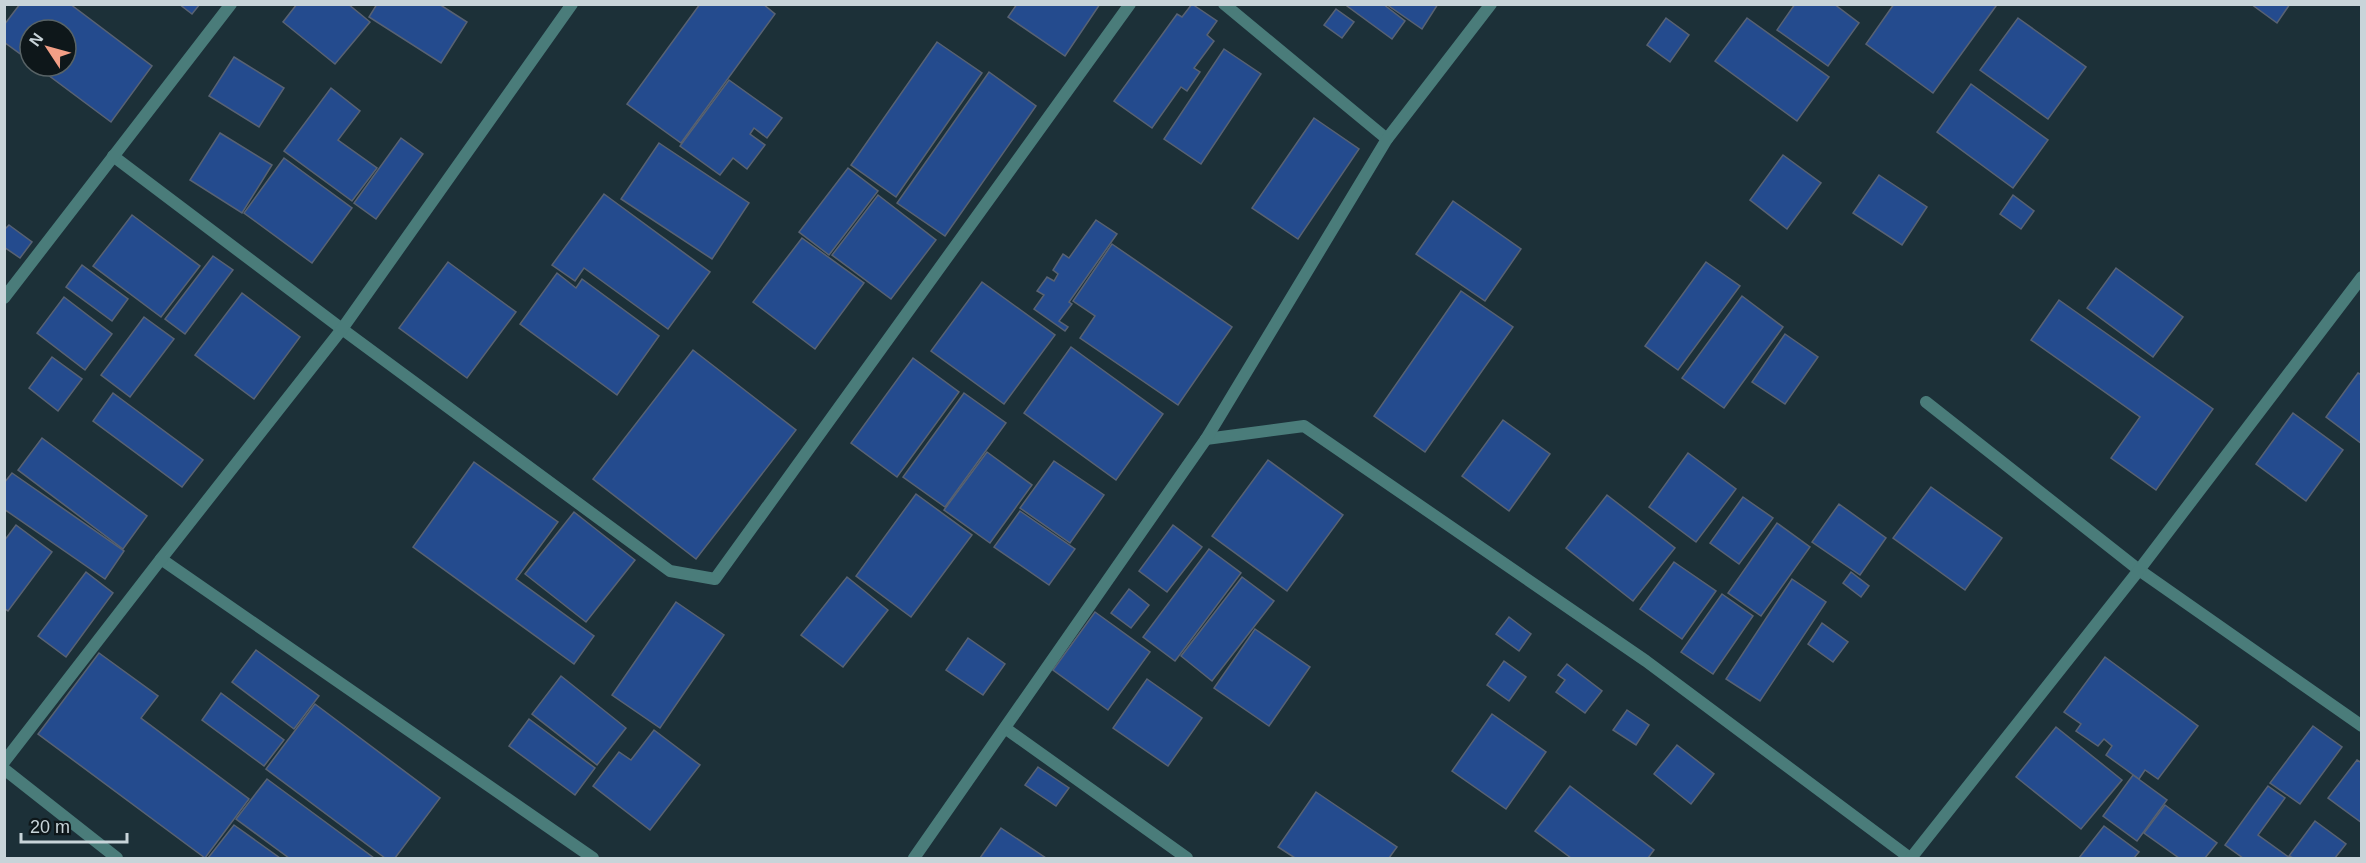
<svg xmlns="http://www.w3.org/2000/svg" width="2366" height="863" font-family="Helvetica,sans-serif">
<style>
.building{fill:#244b8e;stroke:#586273;stroke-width:1.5}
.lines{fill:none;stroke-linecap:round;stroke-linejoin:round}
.minor{stroke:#4a7c7a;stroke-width:12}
</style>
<rect width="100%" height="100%" fill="#1c3038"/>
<!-- building -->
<g class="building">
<path d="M20 4H70L152 66 111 122 36 66H66V30H30V61L4 42V25Z"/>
<path d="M179 4H200L192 14Z"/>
<path d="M297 4H348L370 22 335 64 283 22Z"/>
<path d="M377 4H439L467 22 441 63 369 17Z"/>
<path d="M700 4H763L775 14 681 143 627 104Z"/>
<path d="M1017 4H1100L1065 56 1008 17Z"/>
<path d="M1192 4 1217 21 1207 35 1214 41 1194 68 1200 72 1187 91 1181 87 1152 128 1114 101 1177 14 1182 17Z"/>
<path d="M1348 4H1383L1405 21 1392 39 1347 6Z"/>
<path d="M1386 4H1438L1422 29Z"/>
<path d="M1795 4H1834L1859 23 1828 66 1777 30Z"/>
<path d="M1894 4H1994L1996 6 1933 93 1866 44Z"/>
<path d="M2251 4H2290L2277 23Z"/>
<path d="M1336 9 1354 22 1342 38 1324 25Z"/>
<path d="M1666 18 1689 35 1670 62 1647 45Z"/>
<path d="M1747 18 1829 77 1797 121 1715 61Z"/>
<path d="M2018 18 2086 67 2048 119 1980 70Z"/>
<path d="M937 42 982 73 896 197 851 165Z"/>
<path d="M1224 49 1261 74 1201 164 1164 139Z"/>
<path d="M234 57 284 88 259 127 209 96Z"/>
<path d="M989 72 1036 106 945 236 897 203Z"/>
<path d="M729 80 782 118 767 138 754 128 750 134 765 145 747 169 733 158 720 175 680 146Z"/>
<path d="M1971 84 2048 140 2013 188 1937 132Z"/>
<path d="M331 88 360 111 338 140 377 168 352 201 284 151Z"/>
<path d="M1314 118 1359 149 1298 239 1252 208Z"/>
<path d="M220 133 272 165 242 213 190 180Z"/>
<path d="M401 138 423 154 376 219 354 203Z"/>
<path d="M659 143 749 203 712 259 621 199Z"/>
<path d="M1783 155 1821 183 1787 229 1750 200Z"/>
<path d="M284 158 352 208 312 263 244 213Z"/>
<path d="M848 168 878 191 829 255 799 232Z"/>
<path d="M1879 175 1927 207 1902 245 1853 213Z"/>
<path d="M604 194 710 272 668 329 584 268 575 281 552 265Z"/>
<path d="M878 195 936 240 891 299 832 255Z"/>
<path d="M2013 195 2034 211 2021 229 2000 214Z"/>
<path d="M1453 201 1521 249 1485 301 1416 254Z"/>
<path d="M132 215 200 266 161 317 93 266Z"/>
<path d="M1096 220 1117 234 1069 302 1072 304 1059 321 1068 327 1065 331 1034 309 1044 295 1037 291 1047 277 1054 281 1058 274 1053 270 1063 254 1069 258Z"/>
<path d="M9 225 32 242 20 258 4 247V230Z"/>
<path d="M802 238 864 283 815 349 753 302Z"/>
<path d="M1112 244 1232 327 1178 405 1080 338 1095 316 1073 301Z"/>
<path d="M213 256 233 270 185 334 165 319Z"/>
<path d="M448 262 516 312 467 378 399 328Z"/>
<path d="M1706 262 1740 286 1678 370 1645 346Z"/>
<path d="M82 265 128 299 112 321 66 287Z"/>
<path d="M2116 268 2183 317 2153 357 2087 308Z"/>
<path d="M557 273 576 288 582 279 659 336 617 395 520 324Z"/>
<path d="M982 282 1055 335 1004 404 931 351Z"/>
<path d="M1461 291 1513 327 1425 452 1374 416Z"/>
<path d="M242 293 300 337 254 399 195 355Z"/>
<path d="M1742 296 1783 327 1724 408 1682 378Z"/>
<path d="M64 297 112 334 85 370 37 333Z"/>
<path d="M2059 300 2213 409 2156 490 2111 458 2140 417 2031 340Z"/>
<path d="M144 317 174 339 130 397 101 375Z"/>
<path d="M1785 334 1818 357 1785 404 1752 382Z"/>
<path d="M1071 347 1163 414 1116 480 1024 413Z"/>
<path d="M693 350 796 430 696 559 593 479Z"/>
<path d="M52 357 82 379 58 411 29 388Z"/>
<path d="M913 358 959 392 897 477 851 443Z"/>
<path d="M2358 373 2362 375V444L2326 417Z"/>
<path d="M113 393 203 460 182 487 93 421Z"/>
<path d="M964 393 1006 423 945 507 903 477Z"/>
<path d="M2293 413 2343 450 2306 501 2256 464Z"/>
<path d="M1503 420 1550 454 1509 511 1462 476Z"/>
<path d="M42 438 147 516 123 549 18 470Z"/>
<path d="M987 452 1032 485 990 543 944 510Z"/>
<path d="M1688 453 1736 489 1696 542 1649 507Z"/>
<path d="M1268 460 1343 515 1287 591 1212 536Z"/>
<path d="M1054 461 1104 495 1070 543 1020 508Z"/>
<path d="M474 462 558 522 516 579 594 636 574 664 413 547Z"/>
<path d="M12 473 124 551 105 579 4 509V483Z"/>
<path d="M1931 487 2002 538 1965 590 1893 538Z"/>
<path d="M916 494 972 535 911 617 856 576Z"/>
<path d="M1607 495 1675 548 1633 601 1566 548Z"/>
<path d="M1743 497 1773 518 1739 564 1710 543Z"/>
<path d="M1839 504 1886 538 1860 575 1812 542Z"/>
<path d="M1020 511 1075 549 1049 585 994 547Z"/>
<path d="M574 512 635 560 586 622 525 574Z"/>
<path d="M1777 523 1810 547 1761 616 1728 593Z"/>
<path d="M16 525 52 552 8 611 4 608V541Z"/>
<path d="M1173 525 1202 547 1167 592 1139 571Z"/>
<path d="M1209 549 1241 573 1175 661 1143 637Z"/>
<path d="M1674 562 1716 591 1682 639 1640 609Z"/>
<path d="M86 572 113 593 66 657 38 636Z"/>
<path d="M1851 572 1869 586 1861 597 1843 583Z"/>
<path d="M847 577 888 610 843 667 801 635Z"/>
<path d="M1242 577 1274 601 1212 681 1181 656Z"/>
<path d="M1792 579 1826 602 1760 701 1726 679Z"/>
<path d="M1129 589 1149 605 1131 628 1111 613Z"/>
<path d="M1722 594 1753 616 1713 674 1681 652Z"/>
<path d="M676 602 724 635 660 728 612 695Z"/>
<path d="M1095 612 1150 652 1108 710 1053 670Z"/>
<path d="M1509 617 1531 634 1519 651 1496 634Z"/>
<path d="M1822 623 1848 642 1833 662 1808 644Z"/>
<path d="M1255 629 1310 667 1269 726 1214 688Z"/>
<path d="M968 638 1005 664 983 695 946 670Z"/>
<path d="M256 650 319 696 294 729 232 682Z"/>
<path d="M99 653 158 696 141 718 249 799 205 858 38 734Z"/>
<path d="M2105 657 2198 726 2158 779 2145 770 2139 779 2106 755 2112 746 2104 739 2098 746 2076 731 2081 724 2064 712Z"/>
<path d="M1504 661 1526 677 1509 701 1487 685Z"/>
<path d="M1567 664 1602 691 1585 713 1556 692 1565 680 1558 675Z"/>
<path d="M561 676 626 728 597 765 532 714Z"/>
<path d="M1147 679 1202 718 1168 766 1113 728Z"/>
<path d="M221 693 284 740 264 766 202 720Z"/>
<path d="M315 704 440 798 395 858H385L266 769Z"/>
<path d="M1627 710 1649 725 1636 745 1613 730Z"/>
<path d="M1492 714 1546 752 1506 809 1452 771Z"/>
<path d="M529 719 595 768 575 795 509 746Z"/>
<path d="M2313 726 2342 747 2300 804 2270 783Z"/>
<path d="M2056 727 2122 780 2081 829 2016 777Z"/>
<path d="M654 730 700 765 650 830 593 786 619 752 631 760Z"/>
<path d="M1677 745 1714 774 1691 804 1654 774Z"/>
<path d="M2357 760 2362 763V823L2328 798Z"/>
<path d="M1038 767 1069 788 1056 806 1025 785Z"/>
<path d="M2133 775 2167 800 2137 841 2103 816Z"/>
<path d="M267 779 374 858H289L236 819Z"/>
<path d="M1570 786 1654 850 1648 858H1571L1535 831Z"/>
<path d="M2268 786 2285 798 2258 835 2290 858H2243L2225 845Z"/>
<path d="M1316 792 1397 847 1389 858H1295L1278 847Z"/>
<path d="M2165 805 2217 843 2205 858H2179L2144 833Z"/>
<path d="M2315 821 2346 844 2335 858H2293L2289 856Z"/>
<path d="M234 825 280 858H208Z"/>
<path d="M2104 826 2139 852 2134 858H2079Z"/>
<path d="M1001 828 1046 858H980Z"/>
</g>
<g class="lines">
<!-- minor -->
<g class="minor">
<path d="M1224 4 1387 139"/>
<path d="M113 156 342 329 670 571 715 579 1130 4"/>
<path d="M4 298 231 4"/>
<path d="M1926 402 2139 570 2362 726"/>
<path d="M1206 439 1304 426 1646 661 1910 858"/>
<path d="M161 559 593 858"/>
<path d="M1005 728 1187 858"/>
<path d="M4 762 161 559 342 329 572 4"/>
<path d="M4 769 117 858"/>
<path d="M914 858 1206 439 1387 139 1491 4"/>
<path d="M1911 858 2139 570 2362 277"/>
</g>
</g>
<!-- border -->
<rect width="2366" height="863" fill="none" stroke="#c8d4d9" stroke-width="12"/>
<!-- north arrow -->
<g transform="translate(48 48) rotate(306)"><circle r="28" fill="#0e171a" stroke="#586366" stroke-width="1.5"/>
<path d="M0-4.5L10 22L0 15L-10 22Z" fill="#f39f86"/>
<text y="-9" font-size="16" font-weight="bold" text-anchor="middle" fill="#c8d4d9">N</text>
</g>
<!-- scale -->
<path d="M21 833v9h106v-9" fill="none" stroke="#c8d4d9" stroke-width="3"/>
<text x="30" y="833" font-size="18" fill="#c8d4d9" stroke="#0e171a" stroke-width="4.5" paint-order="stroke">20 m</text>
</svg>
